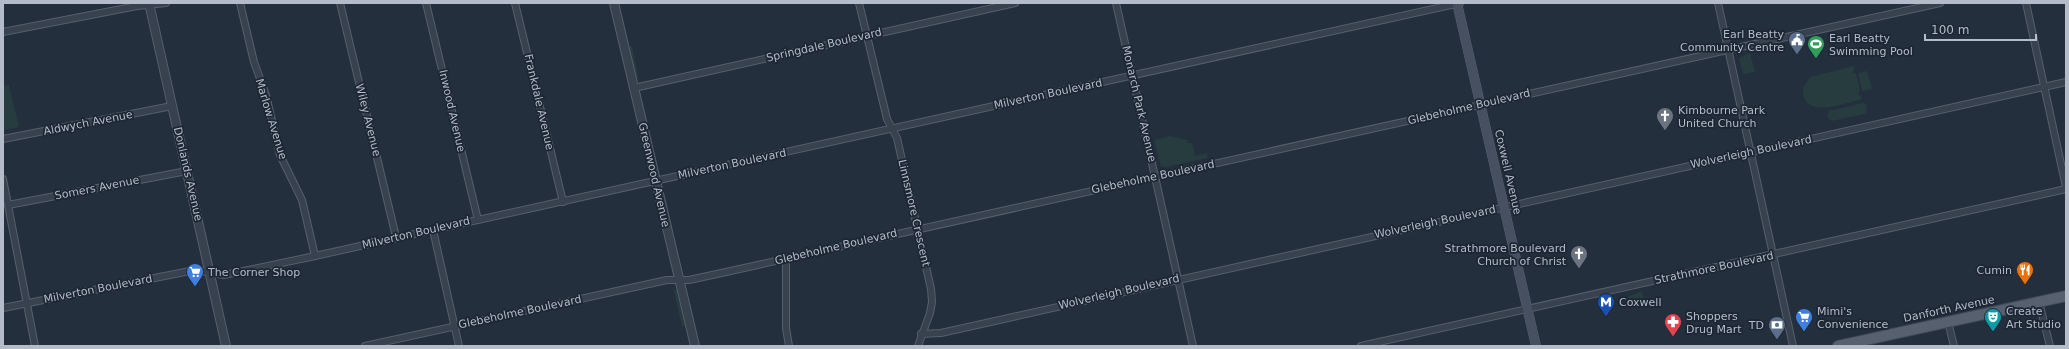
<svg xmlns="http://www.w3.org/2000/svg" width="2069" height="349" font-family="'DejaVu Sans',sans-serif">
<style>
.green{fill:#263c3f}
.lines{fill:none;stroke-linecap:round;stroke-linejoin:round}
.minor-casing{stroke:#565f6c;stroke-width:8}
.tertiary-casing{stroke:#565f6c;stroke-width:10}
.secondary-casing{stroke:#565f6c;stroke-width:10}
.primary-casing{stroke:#414a57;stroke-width:12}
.minor{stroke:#38414e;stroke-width:6}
.tertiary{stroke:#38414e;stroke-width:8}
.secondary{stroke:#465061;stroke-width:9}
.primary{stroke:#56606e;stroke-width:10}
.labels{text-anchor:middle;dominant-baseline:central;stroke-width:3.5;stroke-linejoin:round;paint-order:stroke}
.poi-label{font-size:11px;fill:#b4bcc9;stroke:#1d2633;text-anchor:start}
.street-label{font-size:11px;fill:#b4bcc9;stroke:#1d2633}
</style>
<rect width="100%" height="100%" fill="#242f3e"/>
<!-- green -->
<g class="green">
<path d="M629 46H632L639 80 636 76Z"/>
<path d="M1750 53 1755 72 1743 74 1739 58Z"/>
<path d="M1854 66 1853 73H1856L1860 91 1858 93 1862 99C1845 103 1801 121 1803 88L1810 77Z"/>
<path d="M1867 71 1872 89 1862 91 1858 73Z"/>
<path d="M9 85 19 127 3 130V86Z"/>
<path d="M1863 103 1866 104 1867 112 1864 114 1832 121 1827 117 1829 111Z"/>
<path d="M1170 136 1187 140 1188 143H1192L1195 156 1207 153 1208 158 1166 167 1161 166 1154 140Z"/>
<path d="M673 287 677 292 685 326 682 327Z"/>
<path d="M1642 291 1644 299 1626 303 1625 298Z"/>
</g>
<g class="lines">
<defs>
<g id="minor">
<path d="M240 3 254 62 266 95 280 155 302 200 315 256"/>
<path d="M340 3 396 237"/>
<path d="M426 3 478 220"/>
<path d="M515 3 563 202"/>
<path d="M859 3 887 119 897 138 931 289 932 302 930 313 918 346"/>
<path d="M1116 3 1193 346"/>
<path d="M1718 3 1793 346"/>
<path d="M2026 3 2066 187"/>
<path d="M3 32 137 6 166 3"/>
<path d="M634 88 1015 3"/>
<path d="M3 139 172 106"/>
<path d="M3 179 35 346"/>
<path d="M8 205 187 171"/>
<path d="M433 230 459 346"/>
<path d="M786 259V328L789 346"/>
<path d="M2039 302 2050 346"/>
<path d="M3 308 195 270 224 275 315 256 1460 3"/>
<path d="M1948 322 1954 346"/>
<path d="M921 334 941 333 2066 82"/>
<path d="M365 346 667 280H689L726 272 1940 3"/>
<path d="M1361 346 2066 189"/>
</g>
<g id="tertiary">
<path d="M149 3 226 346"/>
<path d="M614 3 695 346"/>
</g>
<path id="secondary" d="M1457 3 1536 346"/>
<path id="primary" d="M1838 346 2066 296"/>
</defs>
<!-- minor casing -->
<use href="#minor" class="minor-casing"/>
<!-- tertiary casing -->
<use href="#tertiary" class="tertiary-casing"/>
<!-- secondary casing -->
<use href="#secondary" class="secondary-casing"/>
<!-- primary casing -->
<use href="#primary" class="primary-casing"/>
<!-- minor -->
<use href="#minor" class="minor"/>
<!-- tertiary -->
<use href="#tertiary" class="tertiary"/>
<!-- secondary -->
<use href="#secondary" class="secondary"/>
<!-- primary -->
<use href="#primary" class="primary"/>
</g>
<!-- icons -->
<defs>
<symbol id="civic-pin" viewBox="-11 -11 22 30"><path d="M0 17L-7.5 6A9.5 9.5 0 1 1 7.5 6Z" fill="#5c6f8a" stroke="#1d2633"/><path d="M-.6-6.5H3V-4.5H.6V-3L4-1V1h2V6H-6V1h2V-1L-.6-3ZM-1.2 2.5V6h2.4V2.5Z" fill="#fff"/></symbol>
<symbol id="stadium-pin" viewBox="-11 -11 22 30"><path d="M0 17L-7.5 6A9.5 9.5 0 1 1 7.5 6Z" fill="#2e9e5b" stroke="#1d2633"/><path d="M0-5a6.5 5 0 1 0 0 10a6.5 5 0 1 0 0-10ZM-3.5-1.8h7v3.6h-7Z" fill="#fff"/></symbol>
<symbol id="church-pin" viewBox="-11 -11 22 30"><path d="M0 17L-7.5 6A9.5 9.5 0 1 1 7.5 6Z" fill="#6b7280" stroke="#1d2633"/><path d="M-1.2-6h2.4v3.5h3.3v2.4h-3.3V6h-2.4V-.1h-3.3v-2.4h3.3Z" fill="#fff"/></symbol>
<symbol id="restaurant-pin" viewBox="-11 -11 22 30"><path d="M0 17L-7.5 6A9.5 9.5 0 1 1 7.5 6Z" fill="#e8710a" stroke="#1d2633"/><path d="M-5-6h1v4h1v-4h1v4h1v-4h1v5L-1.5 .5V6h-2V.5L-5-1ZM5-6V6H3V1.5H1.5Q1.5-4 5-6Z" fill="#fff"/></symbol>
<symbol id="supermarket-pin" viewBox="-11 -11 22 30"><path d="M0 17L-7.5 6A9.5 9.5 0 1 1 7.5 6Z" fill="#3f7fe0" stroke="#1d2633"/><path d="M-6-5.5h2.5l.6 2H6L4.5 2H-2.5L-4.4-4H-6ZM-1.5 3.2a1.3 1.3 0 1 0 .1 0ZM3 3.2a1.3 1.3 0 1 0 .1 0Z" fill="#fff"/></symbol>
<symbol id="metro-pin" viewBox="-11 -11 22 30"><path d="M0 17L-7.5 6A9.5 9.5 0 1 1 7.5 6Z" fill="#1a4fb4" stroke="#1d2633"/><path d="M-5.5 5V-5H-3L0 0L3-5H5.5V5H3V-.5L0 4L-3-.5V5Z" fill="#fff"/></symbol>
<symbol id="theatre-pin" viewBox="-11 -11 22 30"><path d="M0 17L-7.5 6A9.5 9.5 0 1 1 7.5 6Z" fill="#0f9aa8" stroke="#1d2633"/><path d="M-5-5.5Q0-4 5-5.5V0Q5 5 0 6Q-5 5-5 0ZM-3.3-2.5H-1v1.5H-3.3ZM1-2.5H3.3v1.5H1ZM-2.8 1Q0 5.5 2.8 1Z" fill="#fff"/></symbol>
<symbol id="pharmacy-pin" viewBox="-11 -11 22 30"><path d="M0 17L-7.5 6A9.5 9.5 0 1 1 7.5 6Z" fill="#e0444e" stroke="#1d2633"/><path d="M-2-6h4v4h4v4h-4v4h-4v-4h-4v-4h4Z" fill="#fff"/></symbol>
<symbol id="bank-pin" viewBox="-11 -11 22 30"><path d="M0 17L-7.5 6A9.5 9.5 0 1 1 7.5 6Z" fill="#5c6f8a" stroke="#1d2633"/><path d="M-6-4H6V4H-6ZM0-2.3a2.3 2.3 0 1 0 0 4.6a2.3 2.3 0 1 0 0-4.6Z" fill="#fff"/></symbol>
</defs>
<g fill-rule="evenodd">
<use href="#civic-pin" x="1787" y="30" width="20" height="27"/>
<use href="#stadium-pin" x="1806" y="34" width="20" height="27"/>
<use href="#church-pin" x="1655" y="106" width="20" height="27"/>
<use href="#church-pin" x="1569" y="244" width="20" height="27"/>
<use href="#restaurant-pin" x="2015" y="260" width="20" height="27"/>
<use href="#supermarket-pin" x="185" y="262" width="20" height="27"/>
<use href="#metro-pin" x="1596" y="292" width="20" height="27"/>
<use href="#supermarket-pin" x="1794" y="307" width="20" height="27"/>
<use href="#theatre-pin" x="1983" y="307" width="20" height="27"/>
<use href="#pharmacy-pin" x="1663" y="312" width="20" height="27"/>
<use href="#bank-pin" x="1767" y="315" width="20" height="27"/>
</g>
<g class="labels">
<!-- poi labels -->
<g class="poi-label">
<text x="1784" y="34" text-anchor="end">Earl Beatty<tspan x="1784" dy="13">Community Centre</tspan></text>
<text x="1829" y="38">Earl Beatty<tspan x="1829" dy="13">Swimming Pool</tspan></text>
<text x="1678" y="110">Kimbourne Park<tspan x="1678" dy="13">United Church</tspan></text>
<text x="1566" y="248" text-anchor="end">Strathmore Boulevard<tspan x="1566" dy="13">Church of Christ</tspan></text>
<text x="2012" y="270" text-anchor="end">Cumin</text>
<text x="208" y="272">The Corner Shop</text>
<text x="1619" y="302">Coxwell</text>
<text x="1817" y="311">Mimi's<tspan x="1817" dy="13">Convenience</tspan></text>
<text x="2006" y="311">Create<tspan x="2006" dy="13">Art Studio</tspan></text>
<text x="1686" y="316">Shoppers<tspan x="1686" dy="13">Drug Mart</tspan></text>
<text x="1764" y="325" text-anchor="end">TD</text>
</g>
<!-- street labels -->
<g class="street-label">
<text transform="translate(824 45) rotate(-13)">Springdale Boulevard</text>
<text transform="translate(1048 94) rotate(-12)">Milverton Boulevard</text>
<text transform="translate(539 102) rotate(77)">Frankdale Avenue</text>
<text transform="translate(1139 104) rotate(77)">Monarch Park Avenue</text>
<text transform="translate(1469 107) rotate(-13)">Glebeholme Boulevard</text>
<text transform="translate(452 111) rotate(77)">Inwood Avenue</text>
<text transform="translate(271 119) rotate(73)">Marlow Avenue</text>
<text transform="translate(368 120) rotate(76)">Wiley Avenue</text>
<text transform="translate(88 123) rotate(-11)">Aldwych Avenue</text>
<text transform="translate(1751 152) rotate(-12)">Wolverleigh Boulevard</text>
<text transform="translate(732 164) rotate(-12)">Milverton Boulevard</text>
<text transform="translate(1508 172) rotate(77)">Coxwell Avenue</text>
<text transform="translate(188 174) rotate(77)">Donlands Avenue</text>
<text transform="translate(654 175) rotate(77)">Greenwood Avenue</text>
<text transform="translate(1153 177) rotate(-12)">Glebeholme Boulevard</text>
<text transform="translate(97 188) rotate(-11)">Somers Avenue</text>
<text transform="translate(914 213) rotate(77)">Linnsmore Crescent</text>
<text transform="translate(1435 222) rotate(-12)">Wolverleigh Boulevard</text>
<text transform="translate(416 233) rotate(-13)">Milverton Boulevard</text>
<text transform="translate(836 247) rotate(-13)">Glebeholme Boulevard</text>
<text transform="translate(1714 268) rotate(-12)">Strathmore Boulevard</text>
<text transform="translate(98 289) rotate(-11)">Milverton Boulevard</text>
<text transform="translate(1119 292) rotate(-13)">Wolverleigh Boulevard</text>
<text transform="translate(1949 309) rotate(-12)">Danforth Avenue</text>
<text transform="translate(520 312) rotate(-12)">Glebeholme Boulevard</text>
</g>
</g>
<!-- border -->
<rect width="2069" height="349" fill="none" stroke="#b4bcc9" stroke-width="8"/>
<!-- scale -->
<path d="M1925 34v6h111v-6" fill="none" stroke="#b4bcc9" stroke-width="2"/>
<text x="1931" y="34" font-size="12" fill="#b4bcc9" stroke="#1d2633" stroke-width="3" paint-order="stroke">100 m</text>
</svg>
